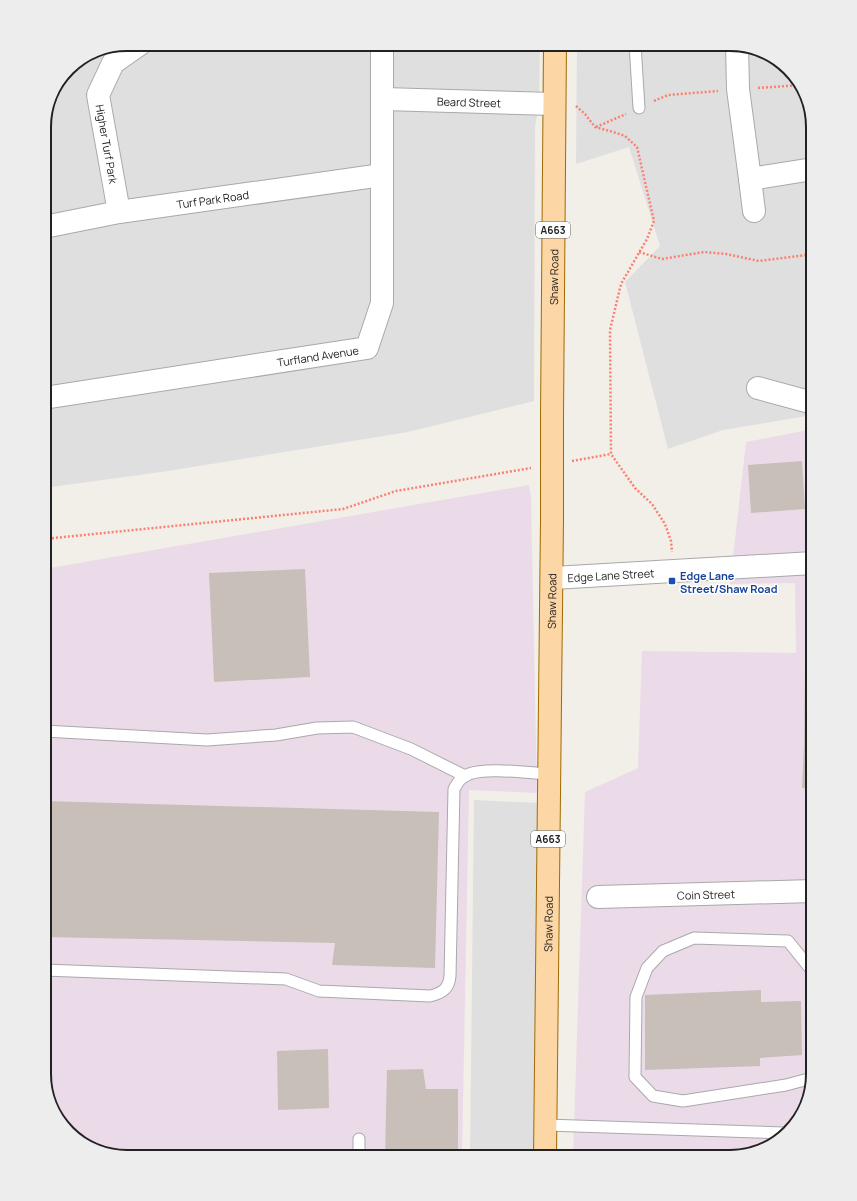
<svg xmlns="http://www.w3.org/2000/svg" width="857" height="1201" font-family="Manrope,sans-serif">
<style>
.residential{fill:#e0dfdf}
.industrial{fill:#ebdbe8}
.building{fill:#c7bfb8}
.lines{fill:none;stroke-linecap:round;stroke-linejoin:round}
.lane-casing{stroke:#a9a9a9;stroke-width:13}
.street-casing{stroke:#a9a9a9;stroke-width:24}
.primary-casing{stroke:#a06b00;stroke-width:24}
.path{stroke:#fa8072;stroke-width:2.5;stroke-dasharray:2 2;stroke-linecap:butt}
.lane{stroke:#fff;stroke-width:11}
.street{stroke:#fff;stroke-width:22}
.primary{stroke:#fcd6a4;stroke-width:22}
.primary-bridge-casing{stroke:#a06b00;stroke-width:24;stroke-linecap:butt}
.primary-bridge{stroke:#fcd6a4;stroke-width:22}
.transit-dot{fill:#1a4fb4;stroke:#fff;stroke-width:1.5}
.labels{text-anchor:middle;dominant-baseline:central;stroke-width:3;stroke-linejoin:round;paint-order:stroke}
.shield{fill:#fff;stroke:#646464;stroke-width:1}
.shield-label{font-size:10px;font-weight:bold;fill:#222}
.street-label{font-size:11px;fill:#222;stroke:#fff}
.transit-label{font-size:11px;font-weight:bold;fill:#164399;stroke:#fff;text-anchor:start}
.rim{fill:none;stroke:#222;stroke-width:2}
</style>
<rect width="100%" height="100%" fill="#f2efe9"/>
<!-- residential -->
<g class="residential">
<path d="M127 44H540L539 104 535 127 534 401 408 432 168 471 44 488V121L52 90 72 65 95 50Z"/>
<path d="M577 44H736L772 55 802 85 813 127V415L723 430 668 449 625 282 660 246 629 147 576 164Z"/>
<path d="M474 800 540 803 537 1157H470Z"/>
</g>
<!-- industrial -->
<g class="industrial">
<path d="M813 429V1075L802 1116 772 1146 731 1157H573L585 792 638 768 642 651 796 653 795 583 730 584 746 442Z"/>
<path d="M529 485 531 497 537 793 469 790 462 1157H121L85 1146 55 1116 44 1074V569Z"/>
</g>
<!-- building -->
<g class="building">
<path d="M802 461 805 509 751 513 748 465Z"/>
<path d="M305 569 310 677 214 682 209 573Z"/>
<path d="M806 590H813V789L802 788 804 745Z"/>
<path d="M806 795H813V868L808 869Z"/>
<path d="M44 801 439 812 435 968 332 965 335 943 44 937Z"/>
<path d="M761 990V1002L801 1001 802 1055 760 1058V1066L645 1070V995Z"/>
<path d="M328 1049 329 1108 278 1110 277 1051Z"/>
<path d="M423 1069 426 1089H458V1157H385L387 1070Z"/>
</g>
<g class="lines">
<defs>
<g id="lane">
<path d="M635 44 639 108"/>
<path d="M44 731 207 740 276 735 317 728 353 727 411 749 465 776"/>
<path d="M44 970 286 979 319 991 430 996C442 993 449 989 450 976L454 789C458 782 461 777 469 774 486 767 529 773 548 774"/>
<path d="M812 1078 786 1085 683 1101 653 1096 635 1077 636 997 647 968 663 951 694 938 788 941 813 972"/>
<path d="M546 1125 784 1133"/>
<path d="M359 1157V1139"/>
</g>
<g id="street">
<path d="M737 45 738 89 750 179 813 169"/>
<path id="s1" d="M384 99 554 104"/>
<path d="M750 179 754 211"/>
<path d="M119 212 98 95 113 63 140 44"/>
<path id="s2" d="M44 227 119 212 382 175"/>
<path d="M758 388 813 403"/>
<path id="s3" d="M44 398 367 348 382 303V44"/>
<path id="s4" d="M553 578 813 563"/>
<path id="s5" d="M598 897 813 891"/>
</g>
<g id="primary">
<path id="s6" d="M552 416 555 44"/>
<path id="s7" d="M545 1157 552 520"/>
</g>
</defs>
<!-- lane casing -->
<use href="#lane" class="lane-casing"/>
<!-- street casing -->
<use href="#street" class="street-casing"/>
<!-- primary casing -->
<use href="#primary" class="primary-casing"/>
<!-- path -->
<g class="path">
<path d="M758 88 802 85"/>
<path d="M654 101 668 95 718 91"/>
<path d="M576 106 585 114 595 127 610 131 625 136 637 147 654 221 647 239 621 284 610 330 611 454 635 488 652 504 665 524 671 541 672 552"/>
<path d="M596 127 626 114"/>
<path d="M639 252 662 259 704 252 726 254 759 261 813 254"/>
<path d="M572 461 611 454"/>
<path d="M44 539 343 509 396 491 531 468"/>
</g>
<!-- lane -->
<use href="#lane" class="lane"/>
<!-- street -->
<use href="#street" class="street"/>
<!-- primary -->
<use href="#primary" class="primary"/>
<defs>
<path id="primary-bridge" d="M552 416V520"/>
</defs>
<!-- primary-bridge casing -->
<use href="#primary-bridge" class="primary-bridge-casing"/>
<!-- primary-bridge -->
<use href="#primary-bridge" class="primary-bridge"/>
</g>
<!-- markers -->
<rect class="transit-dot" x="668" y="577" width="8" height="8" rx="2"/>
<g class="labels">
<!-- shield labels -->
<g class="shield">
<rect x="536" y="222" width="34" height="16" rx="3"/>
<rect x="531" y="831" width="34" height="16" rx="3"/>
</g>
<g class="shield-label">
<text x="553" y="230">A663</text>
<text x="548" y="839">A663</text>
</g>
<!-- street labels -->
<g class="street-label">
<text stroke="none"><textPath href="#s1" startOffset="85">Beard Street</textPath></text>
<text transform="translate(107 144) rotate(80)">Higher Turf Park</text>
<text stroke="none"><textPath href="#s2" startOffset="171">Turf Park Road</textPath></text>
<text stroke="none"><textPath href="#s6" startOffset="139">Shaw Road</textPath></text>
<text stroke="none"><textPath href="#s3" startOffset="277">Turfland Avenue</textPath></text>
<text stroke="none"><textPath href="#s4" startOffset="58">Edge Lane Street</textPath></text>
<text stroke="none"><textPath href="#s7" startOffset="556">Shaw Road</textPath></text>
<text stroke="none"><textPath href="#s5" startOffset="108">Coin Street</textPath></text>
<text stroke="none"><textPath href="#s7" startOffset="233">Shaw Road</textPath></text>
</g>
<!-- transit labels -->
<g class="transit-label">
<text x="680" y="575">Edge Lane<tspan x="680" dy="13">Street/Shaw Road</tspan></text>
</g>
</g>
<!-- crop -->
<path d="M0 0H857V1201H0ZM127 51H730A76 76 0 0 1 806 127V1074A76 76 0 0 1 730 1150H127A76 76 0 0 1 51 1074V127A76 76 0 0 1 127 51Z" fill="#ededed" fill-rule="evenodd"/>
<path class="rim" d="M127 51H730A76 76 0 0 1 806 127V1074A76 76 0 0 1 730 1150H127A76 76 0 0 1 51 1074V127A76 76 0 0 1 127 51Z"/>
</svg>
